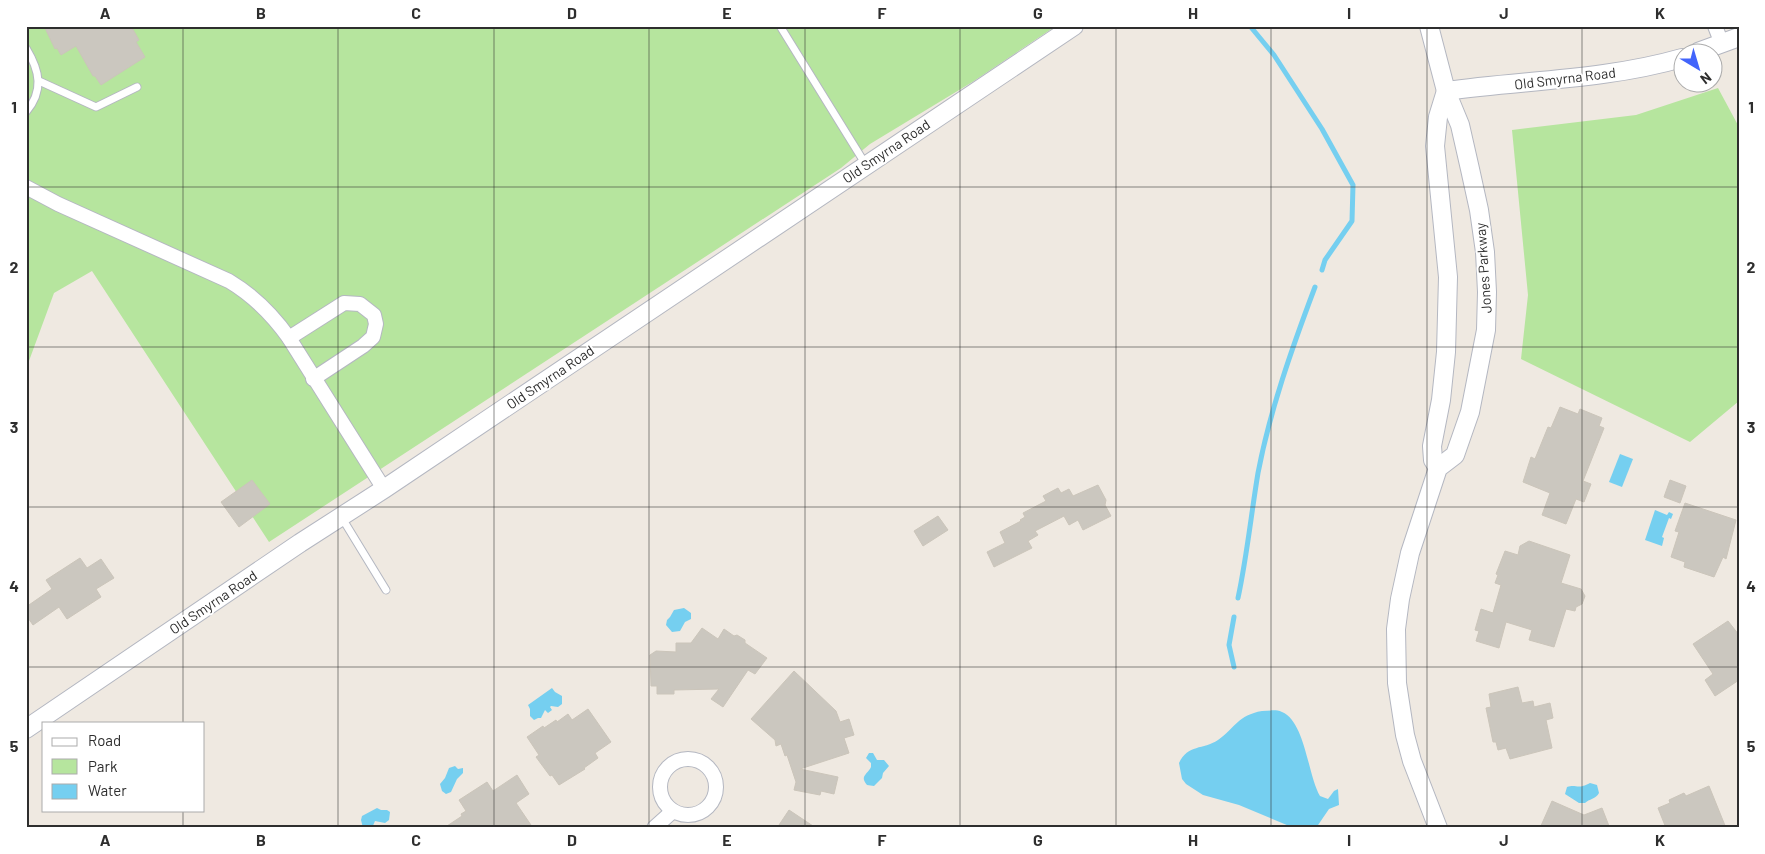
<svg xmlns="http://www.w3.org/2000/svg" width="1765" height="854" font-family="Barlow,sans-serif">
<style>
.green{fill:#b6e59e}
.water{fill:#75cff0}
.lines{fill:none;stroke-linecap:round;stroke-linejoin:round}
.stream{stroke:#75cff0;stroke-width:5}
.building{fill:#cbc7bf;stroke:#cbc5ba}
.service-casing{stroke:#b4b7c1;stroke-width:9}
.minor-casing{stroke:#b4b7c1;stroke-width:16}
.tertiary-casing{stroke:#b4b7c1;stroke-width:20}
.service{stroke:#fff;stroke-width:7}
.minor{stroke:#fff;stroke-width:14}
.tertiary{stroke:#fff;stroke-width:18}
.grid{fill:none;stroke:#2e2e2e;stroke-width:1;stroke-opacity:0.55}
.labels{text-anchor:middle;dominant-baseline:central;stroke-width:4;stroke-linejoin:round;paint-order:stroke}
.street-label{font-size:14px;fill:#2e2e2e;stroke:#fff}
.neatline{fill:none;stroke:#2e2e2e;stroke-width:2}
.grid-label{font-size:16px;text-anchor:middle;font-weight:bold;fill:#2e2e2e}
</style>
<rect width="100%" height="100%" fill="#efe9e1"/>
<!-- green -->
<g class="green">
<path d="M26 26H1056L974 81 870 144 841 168 269 542 92 271 54 293 26 369Z"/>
<path d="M1718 88 1739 127V401L1690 442 1521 359 1528 295 1512 130 1636 115Z"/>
</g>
<!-- water -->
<g class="water">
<path d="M1620 454 1633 459 1622 487 1609 482Z"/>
<path d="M1655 510 1667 515 1669 512 1673 514 1671 519 1669 518 1662 537 1664 538 1662 546 1645 540Z"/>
<path d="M684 608 691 613V619L685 622 680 631 672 632 666 625 667 620 670 617 674 610Z"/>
<path d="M552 688 555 692 562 696V704L558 707 551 706 550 707 552 710 548 713 545 710 541 718H538L534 720 530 716V709L528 705Z"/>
<path d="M1262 711C1269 711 1275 709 1282 712 1305 721 1308 776 1320 796L1328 799 1334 791 1338 789 1339 805 1329 809 1316 828H1294L1239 805 1203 795 1186 784 1182 779 1179 763C1188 744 1203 750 1218 740 1235 728 1238 715 1262 711Z"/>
<path d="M869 753H873L877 760H884L889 766 883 773 882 778 874 786 867 785C859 776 868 774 871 767V763L866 758Z"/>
<path d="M455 766 458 769 463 768V773L457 779 451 792 446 794 442 791 440 784 445 778 449 768Z"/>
<path d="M1590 783 1597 785 1599 793C1596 799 1589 799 1585 803H1579L1565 794 1567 787C1577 784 1577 790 1590 783Z"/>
<path d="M377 808 381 810H387L390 812 389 820 385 823 375 821 372 828H363L361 820 362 816Z"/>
</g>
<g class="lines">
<!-- stream -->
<g class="stream">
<path d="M1250 26 1274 55 1322 129 1353 185 1352 221 1325 260 1322 270"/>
<path d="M1238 598C1247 556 1251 515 1258 473 1270 410 1292 348 1315 287"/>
<path d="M1234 617 1229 645 1234 667"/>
</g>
</g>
<!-- building -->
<g class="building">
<path d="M44 26H131L139 40 136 42 145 57 101 85 95 76H93L76 46 61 55 57 48 55 49Z"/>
<path d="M1560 407 1578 414 1580 409 1602 418 1599 426 1604 428 1583 481 1591 484 1584 502 1576 499 1566 524 1542 515 1550 493 1523 482 1531 457 1535 459 1548 427 1551 428Z"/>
<path d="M252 480 270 504 239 527 221 502Z"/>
<path d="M1670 480 1686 486 1680 503 1664 497Z"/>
<path d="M1098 485 1106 500 1105 505 1111 516 1083 530 1078 520 1069 525 1064 516 1035 531 1038 535 1028 541 1032 548 994 567 987 552 1005 543 1000 532 1021 521 1020 520 1025 517 1023 513 1046 501 1043 496 1058 488 1061 493 1069 489 1073 496Z"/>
<path d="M1685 503 1736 520 1726 559 1723 557 1714 577 1684 567 1685 562 1671 557 1679 532 1675 531Z"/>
<path d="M938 516 948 530 923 546 914 531Z"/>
<path d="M1529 541 1570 555 1561 583 1581 589 1585 596 1582 604 1576 607 1575 611 1566 609 1554 647 1529 640 1532 630 1506 622 1499 648 1476 641 1479 631 1475 630 1481 609 1493 613 1501 585 1495 583 1498 575 1496 574 1505 551 1518 555 1520 546Z"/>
<path d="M80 558 87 568 101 559 114 578 96 589 101 597 67 619 59 607 33 625 26 615V607L52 589 46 580Z"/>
<path d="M1728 621 1739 635V680L1715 696 1705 680 1713 674 1693 644Z"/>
<path d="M702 628 718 639 724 629 734 636 737 635 745 640V643L767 658 755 674 748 670 723 707 711 699 719 689 674 690V694H657V686H651L650 655 656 651 676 652V643H691Z"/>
<path d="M794 671 836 711 840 722 849 719 854 735 844 738 849 753 800 769 838 777 834 794 821 791 820 795 794 790 796 782 787 755 785 756 781 744 776 746 775 740 751 719Z"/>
<path d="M1518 687 1522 703 1533 701 1534 707 1550 703 1553 718 1546 720 1552 748 1510 759 1506 748 1498 750 1496 742H1493L1486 708 1491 707 1489 694Z"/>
<path d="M588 709 611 742 595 753 598 758 584 768 585 769 559 785 552 775 550 776 536 757 539 755 527 737 543 726 544 728 556 720 557 722 568 714 572 720Z"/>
<path d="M517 775 529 794 516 803 533 828H444L462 816 461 814 466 811 459 800 487 782 493 791Z"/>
<path d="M1709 786 1726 828H1666L1658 808 1670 803 1669 800 1684 793 1686 796Z"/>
<path d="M1552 801 1584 815 1602 808 1609 826 1613 828H1540Z"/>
<path d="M789 810 816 828H777Z"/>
</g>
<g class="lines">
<defs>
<g id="service">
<path d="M780 26 866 165"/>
<path d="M26 48C40 71 44 91 26 112"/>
<path d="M39 81 96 107 137 87"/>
<path d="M342 518 386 590"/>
</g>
<g id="minor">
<path d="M1715 26 1722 44"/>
<path d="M26 187 58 204 229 281C254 296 272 314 289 338L384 489"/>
<path d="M289 338 344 303 360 304 374 315 376 324 373 337 363 346 313 379"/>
<circle cx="688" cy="787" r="28"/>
<path d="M654 828 673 811"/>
</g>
<g id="tertiary">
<path d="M1429 26 1446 91 1460 125 1470 169 1479 210 1485 252 1487 292 1486 330 1470 412 1455 455 1438 468 1410 553 1400 599 1396 629 1397 683 1405 735 1412 761 1438 828"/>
<path d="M1698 52 1739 37"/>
<path d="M1446 91C1525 80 1605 80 1682 58"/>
<path d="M1438 468 1433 460 1432 446 1441 400 1446 352 1448 277 1435 146 1438 117 1446 91"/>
<path d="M26 729 300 543 384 489 1074 26"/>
</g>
</defs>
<!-- service casing -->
<use href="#service" class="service-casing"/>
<!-- minor casing -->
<use href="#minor" class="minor-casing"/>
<!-- tertiary casing -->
<use href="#tertiary" class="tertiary-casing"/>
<!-- service -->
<use href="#service" class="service"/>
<!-- minor -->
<use href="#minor" class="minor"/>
<!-- tertiary -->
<use href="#tertiary" class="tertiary"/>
</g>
<!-- grid -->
<path class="grid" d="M183 26V723M338 26V828M494 26V828M649 26V828M805 26V828M960 26V828M1116 26V828M1271 26V828M1427 26V828M1582 26V828M26 187H1739M26 347H1739M26 507H1739M26 667H1739M183 810V828"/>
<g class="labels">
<!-- street labels -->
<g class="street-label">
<text transform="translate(1565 78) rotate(-7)">Old Smyrna Road</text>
<text transform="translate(886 151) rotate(-34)">Old Smyrna Road</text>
<text transform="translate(1483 268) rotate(-94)">Jones Parkway</text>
<text transform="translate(550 377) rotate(-34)">Old Smyrna Road</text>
<text transform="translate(213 602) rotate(-34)">Old Smyrna Road</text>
</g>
</g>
<!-- border -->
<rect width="1765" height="854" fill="none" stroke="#ffffff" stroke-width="55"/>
<!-- legend -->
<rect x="42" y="722" width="162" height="90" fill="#ffffff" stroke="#ababab"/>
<rect x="52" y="738" width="25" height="8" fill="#ffffff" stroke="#ababab"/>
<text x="88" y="746" font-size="15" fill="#2e2e2e">Road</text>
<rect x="52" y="759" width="25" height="15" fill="#b6e59e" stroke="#ababab"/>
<text x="88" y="772" font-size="15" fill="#2e2e2e">Park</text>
<rect x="52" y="784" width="25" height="15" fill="#75cff0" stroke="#ababab"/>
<text x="88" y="796" font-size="15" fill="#2e2e2e">Water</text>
<!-- north arrow -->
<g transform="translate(1698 68) rotate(142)"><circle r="24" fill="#ffffff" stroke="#ababab"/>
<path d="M0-4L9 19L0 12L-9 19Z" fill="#4264fb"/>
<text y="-8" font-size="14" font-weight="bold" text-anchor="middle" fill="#2e2e2e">N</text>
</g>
<rect x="28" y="28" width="1710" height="798" class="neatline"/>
<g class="grid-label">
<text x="105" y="19">A</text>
<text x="261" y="19">B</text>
<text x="416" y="19">C</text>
<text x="572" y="19">D</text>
<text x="727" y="19">E</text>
<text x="882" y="19">F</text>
<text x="1038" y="19">G</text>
<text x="1193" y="19">H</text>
<text x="1349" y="19">I</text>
<text x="1504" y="19">J</text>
<text x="1660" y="19">K</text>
<text x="14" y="113">1</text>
<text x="1751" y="113">1</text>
<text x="14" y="273">2</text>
<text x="1751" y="273">2</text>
<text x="14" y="433">3</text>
<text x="1751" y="433">3</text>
<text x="14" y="592">4</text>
<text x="1751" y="592">4</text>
<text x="14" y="752">5</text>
<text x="1751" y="752">5</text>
<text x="105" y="846">A</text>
<text x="261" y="846">B</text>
<text x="416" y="846">C</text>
<text x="572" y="846">D</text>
<text x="727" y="846">E</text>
<text x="882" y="846">F</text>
<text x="1038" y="846">G</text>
<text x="1193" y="846">H</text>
<text x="1349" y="846">I</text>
<text x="1504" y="846">J</text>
<text x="1660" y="846">K</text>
</g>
</svg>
